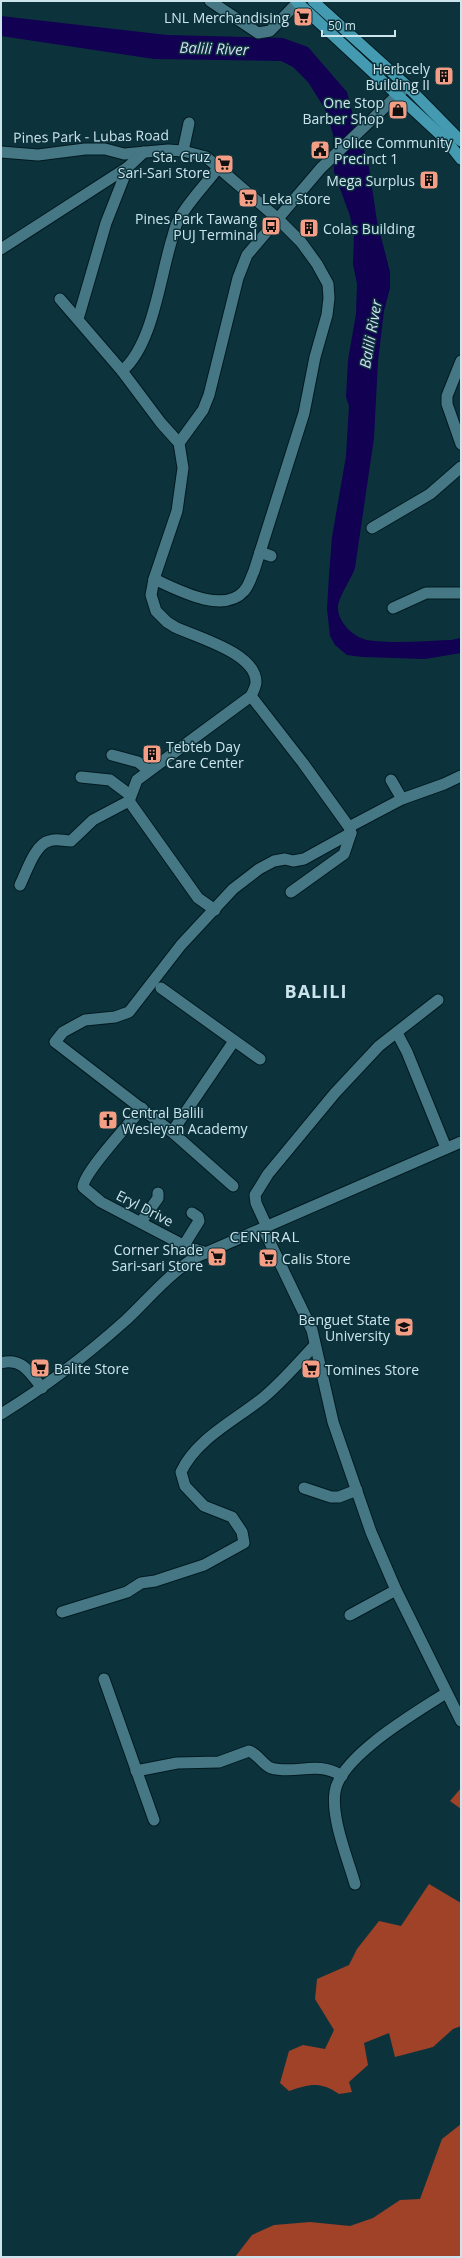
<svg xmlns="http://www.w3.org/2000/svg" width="462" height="2258" font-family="'Open Sans',sans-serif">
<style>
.forest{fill:#9f4227}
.water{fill:#120052}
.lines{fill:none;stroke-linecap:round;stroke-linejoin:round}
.minor-casing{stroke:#011a20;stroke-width:13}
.trunk-casing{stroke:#011a20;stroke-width:13}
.minor{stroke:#467784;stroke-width:11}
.trunk{stroke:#449bb1;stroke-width:11}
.labels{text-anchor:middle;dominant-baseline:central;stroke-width:3;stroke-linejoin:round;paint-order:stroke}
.poi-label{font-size:14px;fill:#cce5ec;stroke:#0c333c;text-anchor:end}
.street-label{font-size:14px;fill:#cce5ec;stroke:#0c333c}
.water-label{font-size:15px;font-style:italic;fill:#d8ddf4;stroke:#0c333c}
.neighbourhood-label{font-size:15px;letter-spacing:1px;fill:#cce5ec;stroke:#0c333c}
.district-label{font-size:18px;font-weight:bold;letter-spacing:1px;fill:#cce5ec;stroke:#0c333c}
</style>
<rect width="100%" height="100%" fill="#0c333c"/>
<!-- forest -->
<g class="forest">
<path d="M461 1788V1809L450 1801Z"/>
<path d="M429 1884 461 1903V2026L453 2029 433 2047 395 2057 389 2033 364 2043 368 2065 349 2082 352 2092 339 2094C320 2081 310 2084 289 2091L280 2083 289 2051 303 2045 325 2049 334 2030 315 1999 317 1979 349 1965 357 1949 379 1921 401 1926Z"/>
<path d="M461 2124V2257H235L252 2235 274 2225 310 2222 350 2226 373 2218 400 2200 420 2199 442 2139Z"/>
</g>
<!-- water -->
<path class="water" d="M1 16 167 35 283 38 308 47 347 92 357 130 368 161 377 221 390 272V288L384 311 378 361 374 438 355 568C351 580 338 597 338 608 338 622 353 637 367 640 394 644 424 641 451 640L461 638V653L425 659 362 657 347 655 335 645 330 636 327 609 329 575 332 537 346 456 349 406 346 397 348 360 356 314 357 284 353 264 354 236 350 216 334 172 333 134 325 109 308 82 293 67 281 61 154 59 1 36Z"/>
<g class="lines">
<defs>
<g id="minor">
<path d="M210 1 258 33 270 31 299 1"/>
<path d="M183 151 189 123"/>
<path d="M1 152 38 155 85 149H105L124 154 168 150 183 151 206 157 277 218 301 242 317 264 328 284 329 298 327 315 315 357 304 413 254 571C251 577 249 586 244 591 223 615 176 589 154 579"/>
<path d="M1 249 128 167 144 152"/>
<path d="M78 319 106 223 128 167"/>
<path d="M461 361 447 396V404L461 444"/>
<path d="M122 371C153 345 160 277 172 239 174 233 175 225 179 219 189 201 206 184 218 168"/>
<path d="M179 443 203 410 209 395 238 278 247 255 321 168 407 86"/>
<path d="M372 528 430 494 461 467"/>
<path d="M260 552 271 556"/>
<path d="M393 608 426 593H461"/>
<path d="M251 696 303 763 349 827 351 833 344 854 291 892"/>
<path d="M112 755 138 762 148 770"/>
<path d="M81 777 110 780 130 795"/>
<path d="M391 780 402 799"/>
<path d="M129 801 198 898 215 910"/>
<path d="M349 827 402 799 444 784 461 776"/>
<path d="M20 885C26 873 35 844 49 841 56 838 63 841 71 841L93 820 129 801 137 780 251 696C253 692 256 686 256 682 256 653 196 637 175 627L167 622 156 611 151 595 154 579 177 511 183 468 179 443 161 423 122 371 60 299"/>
<path d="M161 988 260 1059"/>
<path d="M397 1033 407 1052 446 1148"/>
<path d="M142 1108C131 1122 83 1173 83 1187L101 1202 187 1247 207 1253"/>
<path d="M172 1132 234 1041"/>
<path d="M233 1186 172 1132 55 1042 63 1032 85 1020 115 1017 129 1012 181 945 233 889 259 869 274 861 285 859 293 861 304 859 351 833"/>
<path d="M141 1222 158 1198V1193"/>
<path d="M267 1227 256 1203 255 1195 268 1174 335 1093 379 1046 438 1000"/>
<path d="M263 1228 312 1330 333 1422 371 1532 396 1590 461 1721"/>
<path d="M184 1245 199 1221 198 1217 192 1213"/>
<path d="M1 1363C22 1357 30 1373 42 1388"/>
<path d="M1 1414C45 1387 87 1355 126 1320 148 1299 168 1275 194 1258L461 1142"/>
<path d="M304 1488 331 1497H339L357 1490"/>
<path d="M62 1612 127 1592 141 1583 155 1581 204 1565 244 1543 242 1532 232 1517 204 1506 185 1486 181 1472C197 1438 236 1420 264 1397 283 1381 298 1363 315 1345"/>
<path d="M350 1615 396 1590"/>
<path d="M104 1679 154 1820"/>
<path d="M136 1771 177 1763 219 1762 249 1751C258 1754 263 1765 271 1768 296 1775 317 1760 342 1776"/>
<path d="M355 1884C348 1859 331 1819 335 1792 340 1756 417 1712 446 1693"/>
</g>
<g id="trunk">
<path d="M296 1 446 140 461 159"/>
<path d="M313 1 407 86 461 141"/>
</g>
</defs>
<!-- minor casing -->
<use href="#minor" class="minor-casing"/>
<!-- trunk casing -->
<use href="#trunk" class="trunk-casing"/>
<!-- minor -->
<use href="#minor" class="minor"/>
<!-- trunk -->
<use href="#trunk" class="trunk"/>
</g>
<!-- icons -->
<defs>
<symbol id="supermarket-square" viewBox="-11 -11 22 22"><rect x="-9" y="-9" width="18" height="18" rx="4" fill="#f49e86" stroke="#0c333c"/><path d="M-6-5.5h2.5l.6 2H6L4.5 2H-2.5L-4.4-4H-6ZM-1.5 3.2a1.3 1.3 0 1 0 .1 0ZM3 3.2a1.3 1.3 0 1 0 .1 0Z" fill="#111"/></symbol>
<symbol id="building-square" viewBox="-11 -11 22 22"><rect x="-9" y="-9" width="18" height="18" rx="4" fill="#f49e86" stroke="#0c333c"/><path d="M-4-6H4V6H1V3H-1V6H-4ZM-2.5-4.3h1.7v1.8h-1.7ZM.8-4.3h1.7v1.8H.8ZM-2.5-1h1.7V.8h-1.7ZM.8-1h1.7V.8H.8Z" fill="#111"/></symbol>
<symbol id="shop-square" viewBox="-11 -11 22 22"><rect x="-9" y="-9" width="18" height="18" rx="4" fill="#f49e86" stroke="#0c333c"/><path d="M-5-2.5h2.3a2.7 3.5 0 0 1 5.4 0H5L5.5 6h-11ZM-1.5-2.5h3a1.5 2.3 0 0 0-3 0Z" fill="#111"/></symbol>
<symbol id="civic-square" viewBox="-11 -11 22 22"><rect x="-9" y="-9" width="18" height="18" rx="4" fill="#f49e86" stroke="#0c333c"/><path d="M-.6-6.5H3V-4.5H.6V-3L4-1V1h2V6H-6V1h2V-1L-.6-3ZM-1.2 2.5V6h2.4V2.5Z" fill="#111"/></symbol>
<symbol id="bus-square" viewBox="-11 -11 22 22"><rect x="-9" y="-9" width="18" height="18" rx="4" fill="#f49e86" stroke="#0c333c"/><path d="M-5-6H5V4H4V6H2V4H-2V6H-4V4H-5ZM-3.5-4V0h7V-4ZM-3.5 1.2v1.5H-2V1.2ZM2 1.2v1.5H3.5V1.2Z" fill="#111"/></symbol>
<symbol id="church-square" viewBox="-11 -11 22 22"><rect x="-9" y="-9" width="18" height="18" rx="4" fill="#f49e86" stroke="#0c333c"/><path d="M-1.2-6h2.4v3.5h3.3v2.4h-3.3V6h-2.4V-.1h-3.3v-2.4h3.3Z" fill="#111"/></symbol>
<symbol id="university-square" viewBox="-11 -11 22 22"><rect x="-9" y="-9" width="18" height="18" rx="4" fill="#f49e86" stroke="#0c333c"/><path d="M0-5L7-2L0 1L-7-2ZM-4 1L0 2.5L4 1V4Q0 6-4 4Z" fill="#111"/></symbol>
</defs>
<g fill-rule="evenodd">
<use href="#supermarket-square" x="292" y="6" width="22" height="22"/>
<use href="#building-square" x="433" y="65" width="22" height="22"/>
<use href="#shop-square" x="387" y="99" width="22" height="22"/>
<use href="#civic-square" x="309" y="139" width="22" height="22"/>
<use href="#supermarket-square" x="213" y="153" width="22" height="22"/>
<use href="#building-square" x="418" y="169" width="22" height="22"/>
<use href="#supermarket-square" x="237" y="187" width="22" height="22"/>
<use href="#bus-square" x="260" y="215" width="22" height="22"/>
<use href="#building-square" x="298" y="217" width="22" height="22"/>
<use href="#building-square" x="141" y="743" width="22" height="22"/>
<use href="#church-square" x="97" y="1109" width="22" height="22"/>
<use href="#supermarket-square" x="206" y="1246" width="22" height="22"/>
<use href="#supermarket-square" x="257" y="1247" width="22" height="22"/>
<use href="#university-square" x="393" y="1316" width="22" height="22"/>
<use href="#supermarket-square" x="29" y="1357" width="22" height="22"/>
<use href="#supermarket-square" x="300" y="1358" width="22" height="22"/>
</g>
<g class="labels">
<!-- poi labels -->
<g class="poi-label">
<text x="289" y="17">LNL Merchandising</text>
<text x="430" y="68">Herbcely<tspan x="430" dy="16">Building II</tspan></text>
<text x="384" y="102">One Stop<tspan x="384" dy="16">Barber Shop</tspan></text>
<text x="334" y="142" text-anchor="start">Police Community<tspan x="334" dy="16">Precinct 1</tspan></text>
<text x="210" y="156">Sta. Cruz<tspan x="210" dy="16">Sari-Sari Store</tspan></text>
<text x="415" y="180">Mega Surplus</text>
<text x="262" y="198" text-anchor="start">Leka Store</text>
<text x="257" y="218">Pines Park Tawang<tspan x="257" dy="16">PUJ Terminal</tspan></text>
<text x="323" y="228" text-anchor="start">Colas Building</text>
<text x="166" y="746" text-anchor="start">Tebteb Day<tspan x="166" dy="16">Care Center</tspan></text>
<text x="122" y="1112" text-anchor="start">Central Balili<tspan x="122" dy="16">Wesleyan Academy</tspan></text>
<text x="203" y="1249">Corner Shade<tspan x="203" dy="16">Sari-sari Store</tspan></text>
<text x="282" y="1258" text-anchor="start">Calis Store</text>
<text x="390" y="1319">Benguet State<tspan x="390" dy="16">University</tspan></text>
<text x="54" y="1368" text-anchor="start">Balite Store</text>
<text x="325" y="1369" text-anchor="start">Tomines Store</text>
</g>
<!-- street labels -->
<g class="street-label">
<text transform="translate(91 136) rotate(-1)">Pines Park - Lubas Road</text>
<text transform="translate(145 1208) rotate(27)">Eryl Drive</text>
</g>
<!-- water labels -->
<g class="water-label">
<text transform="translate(214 48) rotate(2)">Balili River</text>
<text transform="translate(370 334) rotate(-80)">Balili River</text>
</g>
<!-- neighbourhood labels -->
<g class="neighbourhood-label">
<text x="265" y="1236">CENTRAL</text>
</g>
<!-- district labels -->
<g class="district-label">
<text x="316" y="991">BALILI</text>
</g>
</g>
<!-- border -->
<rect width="462" height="2258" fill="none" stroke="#cce5ec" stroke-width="4"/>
<!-- scale -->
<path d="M322 30v6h73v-6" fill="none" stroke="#cce5ec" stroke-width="2"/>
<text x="328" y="30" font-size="12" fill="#cce5ec" stroke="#0c333c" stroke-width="3" paint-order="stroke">50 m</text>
</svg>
